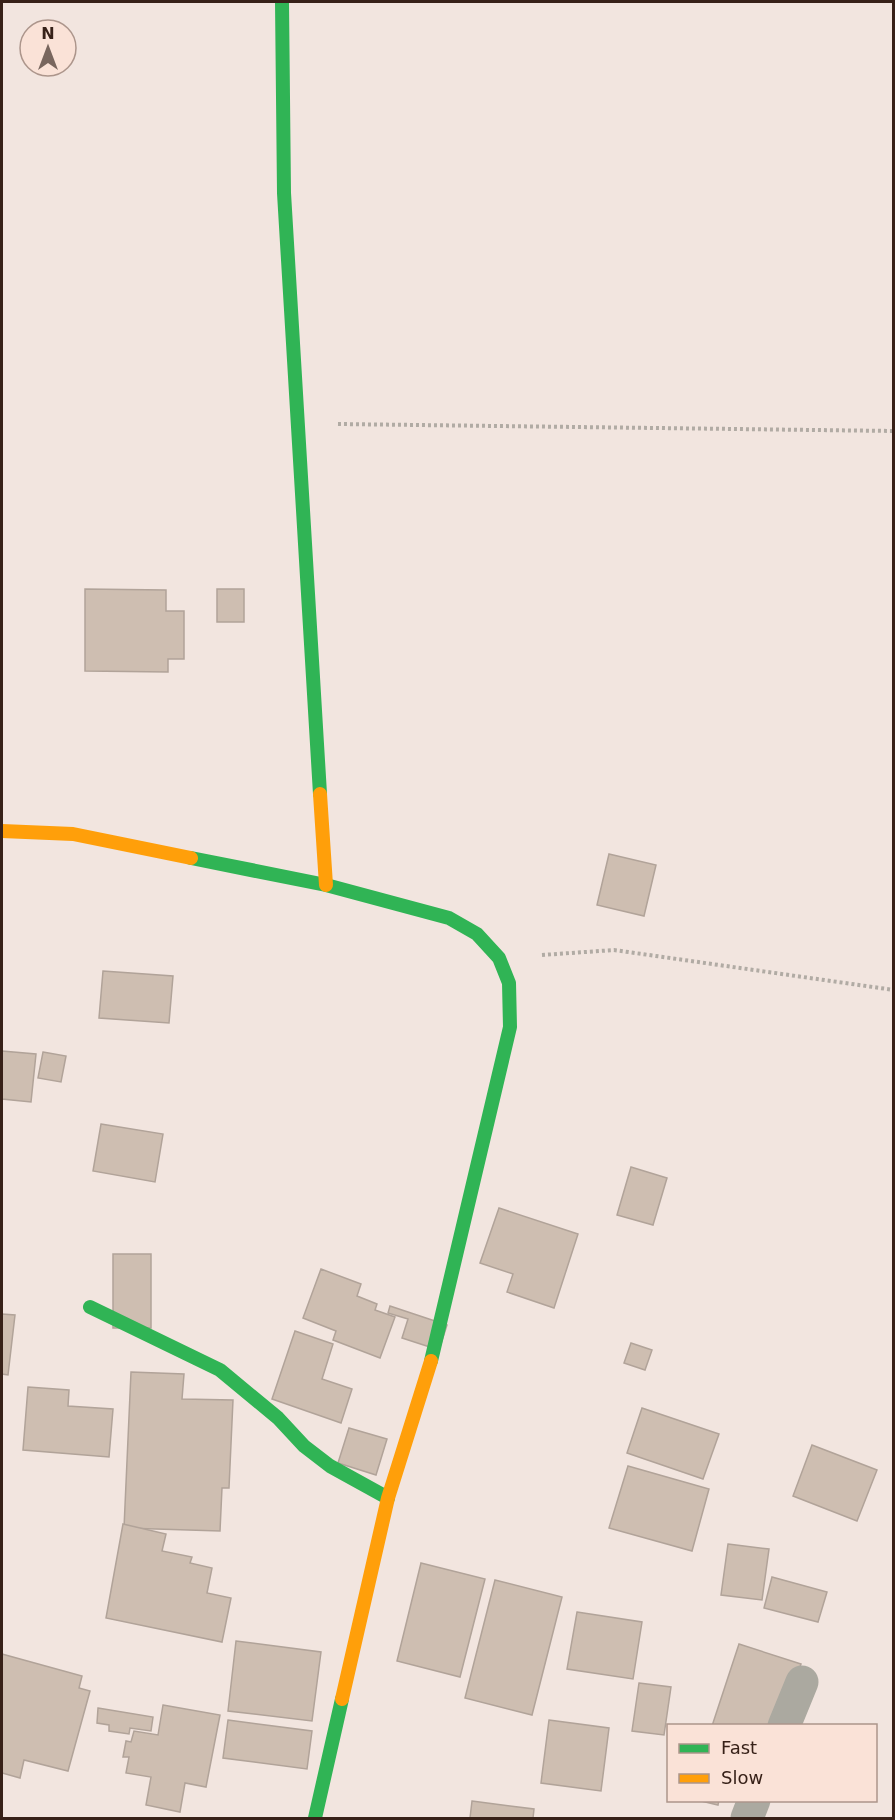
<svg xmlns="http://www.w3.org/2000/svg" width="895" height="1820" font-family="'DejaVu Sans',sans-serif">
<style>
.building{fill:#cebeb1;stroke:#b1a399;stroke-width:1.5}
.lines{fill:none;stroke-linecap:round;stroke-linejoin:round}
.path{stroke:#b1aba4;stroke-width:4;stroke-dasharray:3 3;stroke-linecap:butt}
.street{stroke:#aba9a0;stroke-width:33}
.fast{stroke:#30b455;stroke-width:14}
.slow{stroke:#ff9f0a;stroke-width:14}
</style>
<rect width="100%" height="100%" fill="#f2e5df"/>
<!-- building -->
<g class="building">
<path d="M85 589 166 590V611H184V659H168V672L85 671Z"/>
<rect x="217" y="589" width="27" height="33"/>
<path d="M609 854 656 865 644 916 597 905Z"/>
<path d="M103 971 173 976 169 1023 99 1018Z"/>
<path d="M2 1051 36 1054 31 1102 2 1099Z"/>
<path d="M43 1052 66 1056 61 1082 38 1078Z"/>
<path d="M101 1124 163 1134 155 1182 93 1171Z"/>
<path d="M631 1167 667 1178 653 1225 617 1215Z"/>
<path d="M499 1208 578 1234 554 1308 507 1292 513 1274 480 1263Z"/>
<rect x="113" y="1254" width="38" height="74"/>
<path d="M321 1269 361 1284 357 1296 377 1304 375 1310 395 1317 380 1358 333 1340 336 1331 303 1318Z"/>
<path d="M390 1306 447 1325 439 1350 402 1338 408 1319 388 1313Z"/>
<path d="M2 1314 15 1315 8 1375 2 1374Z"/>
<path d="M295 1331 333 1344 322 1379 352 1389 341 1423 272 1399Z"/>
<path d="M631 1343 652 1350 645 1370 624 1363Z"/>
<path d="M131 1372 184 1374 182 1399 233 1400 229 1488H222L220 1531 124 1528Z"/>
<path d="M28 1387 69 1390 68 1406 113 1409 109 1457 23 1450Z"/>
<path d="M642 1408 719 1434 703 1479 627 1453Z"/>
<path d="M349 1428 387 1439 376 1475 338 1463Z"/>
<path d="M812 1445 877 1470 857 1521 793 1496Z"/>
<path d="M628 1466 709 1489 692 1551 609 1528Z"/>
<path d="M123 1524 166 1534 162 1551 192 1557 190 1563 212 1568 207 1593 231 1598 222 1642 106 1618Z"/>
<path d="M728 1544 769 1549 762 1600 721 1595Z"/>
<path d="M421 1563 485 1579 460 1677 397 1661Z"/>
<path d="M772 1577 827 1592 818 1622 764 1608Z"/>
<path d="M495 1580 562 1597 532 1715 465 1698Z"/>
<path d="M577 1612 642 1622 633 1679 567 1669Z"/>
<path d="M236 1641 321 1652 312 1721 228 1711Z"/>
<path d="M739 1644 801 1664 780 1726H712Z"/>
<path d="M2 1654 82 1676 79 1688 90 1691 68 1771 24 1760 20 1778 2 1773Z"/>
<path d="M639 1683 671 1687 664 1735 632 1731Z"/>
<path d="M163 1705 220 1715 206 1787 185 1783 180 1812 146 1805 151 1777 126 1773 129 1757H123L126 1741 131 1742 134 1731 158 1735Z"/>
<path d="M98 1708 153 1717 151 1731 130 1728 129 1734 109 1731V1725L97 1723Z"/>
<path d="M228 1720 312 1731 307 1769 223 1758Z"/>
<path d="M549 1720 609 1728 601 1791 541 1783Z"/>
<path d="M697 1800H719L718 1805Z"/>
<path d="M472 1801 534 1809 533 1818H470Z"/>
</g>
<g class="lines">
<!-- path -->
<g class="path">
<path d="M338 424 894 431"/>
<path d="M542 955 614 950 894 990"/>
</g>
<!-- street -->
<g class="street">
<path d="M784 1726 802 1682"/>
<path d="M747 1818 754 1800"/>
</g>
<!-- fast -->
<g class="fast">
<path d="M282 2 284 193 320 794"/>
<path d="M191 858 326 885 449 918 477 934 499 958 509 983 510 1027 431 1361"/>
<path d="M90 1307 220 1370 278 1418 304 1446 330 1466 388 1498"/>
<path d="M315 1818 342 1699"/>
</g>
<!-- slow -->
<g class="slow">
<path d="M320 794 326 885"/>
<path d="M2 831 73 834 191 858"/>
<path d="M342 1699 388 1498 431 1361"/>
</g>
</g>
<!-- border -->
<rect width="895" height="1820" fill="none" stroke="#372118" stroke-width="6"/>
<!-- legend -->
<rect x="667" y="1724" width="210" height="78" fill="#fae2d7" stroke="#ac958b" stroke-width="1.5"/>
<rect x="679" y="1744" width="30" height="9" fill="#30b455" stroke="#ac958b" stroke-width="1.5"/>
<text x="721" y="1754" font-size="18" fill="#372118">Fast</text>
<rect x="679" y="1774" width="30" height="9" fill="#ff9f0a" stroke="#ac958b" stroke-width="1.5"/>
<text x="721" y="1784" font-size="18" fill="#372118">Slow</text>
<!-- north arrow -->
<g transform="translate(48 48)"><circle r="28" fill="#fae2d7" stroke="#ac958b" stroke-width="1.5"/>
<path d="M0-4.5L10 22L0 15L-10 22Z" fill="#78665e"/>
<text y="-9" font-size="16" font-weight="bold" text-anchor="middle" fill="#372118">N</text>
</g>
</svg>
